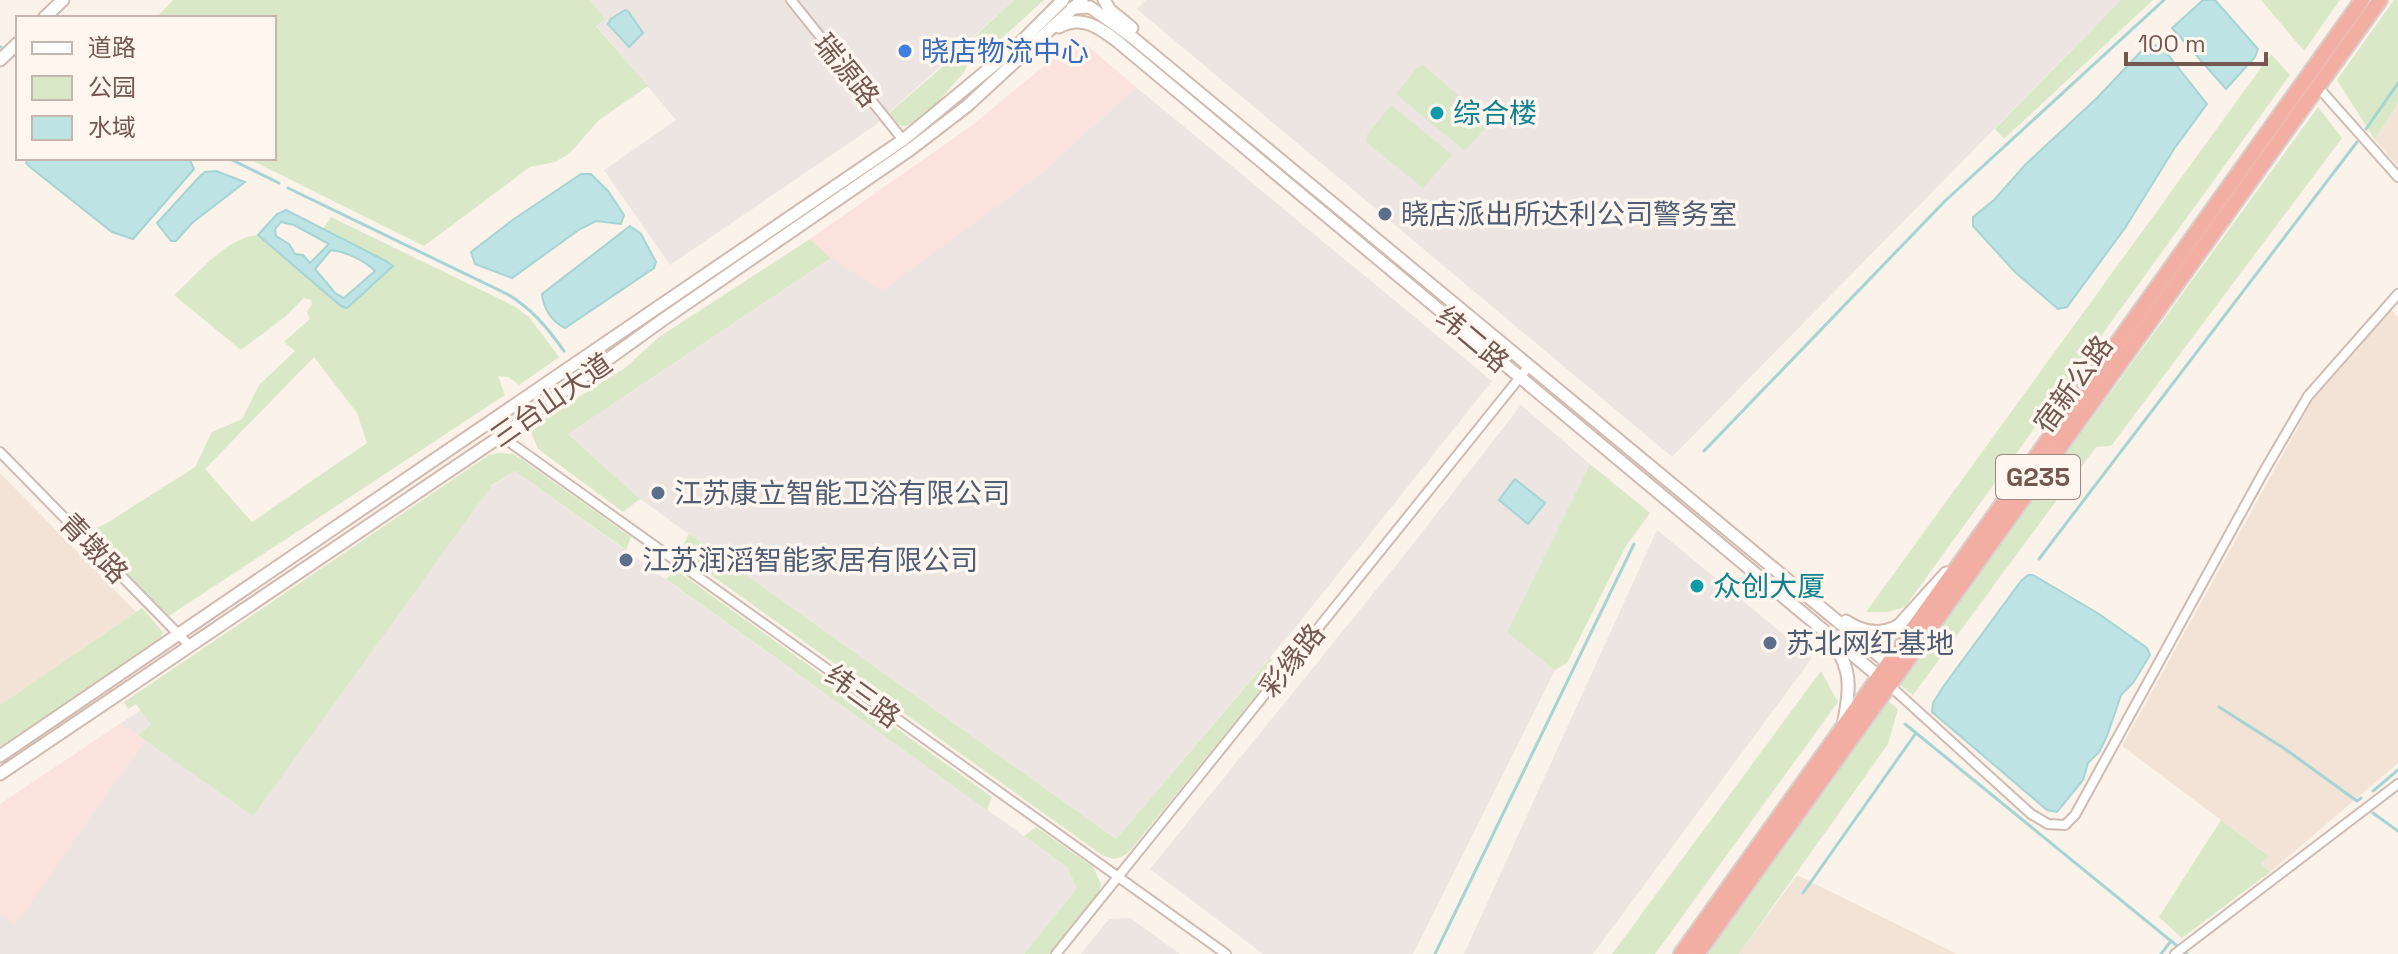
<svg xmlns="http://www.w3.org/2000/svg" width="2398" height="954" font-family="'Space Grotesk','Noto Sans SC',sans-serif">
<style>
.residential{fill:#f3e3d7}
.commercial{fill:#fbe2dd}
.industrial{fill:#ece5e2}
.green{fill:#d9e9c7;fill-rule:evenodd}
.water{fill:#bee3e4;stroke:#a5d4d5;stroke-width:2;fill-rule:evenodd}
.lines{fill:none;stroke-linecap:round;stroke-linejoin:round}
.stream{stroke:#a5d4d5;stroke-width:3}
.street-casing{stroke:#cfbbb2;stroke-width:12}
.secondary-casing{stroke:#d1baaf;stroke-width:15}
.highway-casing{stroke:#d8d0cd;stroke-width:18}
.street{stroke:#fff;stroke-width:8}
.secondary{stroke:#fff;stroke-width:11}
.highway{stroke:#f2aea3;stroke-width:14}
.shop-dot{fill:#3f7fe0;stroke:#fef6ef;stroke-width:3}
.culture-dot{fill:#0f9aa8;stroke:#fef6ef;stroke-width:3}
.service-dot{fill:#5c6f8a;stroke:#fef6ef;stroke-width:3}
.labels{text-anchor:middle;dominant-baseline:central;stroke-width:7;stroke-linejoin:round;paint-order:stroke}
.shield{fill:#fef6ef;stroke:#9d877e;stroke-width:2}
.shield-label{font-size:26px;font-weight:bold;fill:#74574e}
.shop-label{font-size:28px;fill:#366cbe;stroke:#fef6ef;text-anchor:start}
.street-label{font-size:28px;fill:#74574e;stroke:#fef6ef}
.culture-label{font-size:28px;fill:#0d838f;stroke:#fef6ef;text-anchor:start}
.service-label{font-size:28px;fill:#4e5e75;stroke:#fef6ef;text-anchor:start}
</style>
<rect width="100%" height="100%" fill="#fbf2e9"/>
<!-- residential -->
<g class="residential">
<path d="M2398 102V166L2375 140Z"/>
<path d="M2391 309 2398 317V763L2270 872 2261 863 2268 855 2122 746 2314 398Z"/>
<path d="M0 473 136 612 0 705Z"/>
<path d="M1797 875 1957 954H1739Z"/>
</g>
<!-- commercial -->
<g class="commercial">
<path d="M1078 38 1136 87 1038 176 899 280 881 292 831 258 810 239 974 124Z"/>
<path d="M121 723 145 740 15 926 0 915V804Z"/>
</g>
<!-- industrial -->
<g class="industrial">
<path d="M590 0H1014L874 126 670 265 604 170 676 120 596 25 605 19Z"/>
<path d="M1146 0H2121L1672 457 1137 9Z"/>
<path d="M1136 87 1492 381 1294 629 1116 839 640 499 568 434 831 258 882 291 1038 176Z"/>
<path d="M1521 405 1590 464 1508 631 1555 670 1413 954H1263L1150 869 1406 553Z"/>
<path d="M515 471 1067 867 1077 888 1024 954H0V915L15 925 145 740 121 723Z"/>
<path d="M1657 530 1812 658 1593 954H1464Z"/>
<path d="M1130 918 1180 954H1081L1109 919Z"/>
</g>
<!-- green -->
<g class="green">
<path d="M173 0H590L605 19 596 26 648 86 599 120 570 153 555 162 530 167 424 246 247 158H274V18H156Z"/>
<path d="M1014 0H1044L990 49 983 50 973 38Z"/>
<path d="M2121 0H2153L2004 139 1995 129Z"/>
<path d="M2261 0H2340L2304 51Z"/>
<path d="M2394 0H2398V102L2375 140 2337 80Z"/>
<path d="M958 53 967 65 965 71C954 83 920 127 903 126 896 125 892 119 887 115Z"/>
<path d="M2271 54 2290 75 1905 607 1888 612H1866Z"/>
<path d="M1423 65 1490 123 1465 151 1396 94 1417 68Z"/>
<path d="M1391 105 1452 155 1423 188 1366 142 1367 135Z"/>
<path d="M2318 107 2342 138 2111 446 2096 447 1913 695 1899 684Z"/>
<path d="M331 217 514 306 529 317 559 357 519 385 509 377 498 376 505 395 169 616 87 533 107 523 195 467 212 432 242 419 259 385 295 351 284 342 310 319 307 312 312 304 311 300 304 298 285 317 241 350 174 295C198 274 225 238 258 235L341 306 393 266 323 229ZM314 357 357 413 367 443 252 522 205 469Z"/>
<path d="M810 239 831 258 568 434 640 499 623 512 538 449 531 432 537 423 625 368 659 337Z"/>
<path d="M498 453 513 454 524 461 631 537 626 550 515 471 492 485 253 816 138 735 151 725 136 704 128 709 124 702 489 455Z"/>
<path d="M1590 464 1650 513 1626 546 1567 663 1555 670 1507 632Z"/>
<path d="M689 534 1116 839 1270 658 1275 665V673L1128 853C1118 860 1113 860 1102 855L679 552Z"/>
<path d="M676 570 992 797 987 810 666 579Z"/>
<path d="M142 608 163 632 160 638 0 750V705Z"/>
<path d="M1821 671 1838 702 1655 954H1612Z"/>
<path d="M1887 700 1898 709 1888 744 1739 954H1705Z"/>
<path d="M2221 820 2269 856 2261 863 2270 872 2182 938 2159 917Z"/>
<path d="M1036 827 1093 867 1101 884 1099 892 1049 954H1024L1077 888 1067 867 1024 836Z"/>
</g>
<!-- water -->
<g class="water">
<path d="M2203 0H2215L2258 49 2255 57 2226 89 2172 28Z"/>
<path d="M625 10 628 11 643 33 629 47 608 24 611 19Z"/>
<path d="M2151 44 2159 46 2165 51 2207 104 2174 149 2125 228 2067 307 2058 309 2015 272 1973 226V217L1994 200 2026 164 2097 98 2146 46Z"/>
<path d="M28 158H189L194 169 133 239 112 232 30 167 26 163Z"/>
<path d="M216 171 245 182 192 223 176 241H171L157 223 200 176 205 172Z"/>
<path d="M581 174H591L608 191 624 215 621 224 596 221 580 229 512 278 475 264 471 252 514 219Z"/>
<path d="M286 210 386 261 393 266 347 308 341 306 258 235 277 214ZM281 222 294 225 329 244 310 263 303 255 295 254 289 244 276 236 275 229ZM331 250C346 252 364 260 375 271L344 298 335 293 315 269Z"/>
<path d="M630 226 641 234 656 262 654 268 565 328C552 322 543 308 542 294Z"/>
<path d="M1515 479 1545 503 1528 524 1499 500Z"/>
<path d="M2028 575H2033L2099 614 2147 648 2150 655 2133 683 2121 695 2107 736 2099 752 2088 763 2083 780 2057 812 2047 810 1932 712 1933 703 1943 687 2021 581Z"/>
</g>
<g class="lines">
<!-- stream -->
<g class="stream">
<path d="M0 47H1"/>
<path d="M17 55 18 56"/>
<path d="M2366 129 2398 83"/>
<path d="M228 158 279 183"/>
<path d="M288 188 507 294C532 309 547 327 564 351"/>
<path d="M1704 451 1945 201 2164 0"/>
<path d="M2039 559 2357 142"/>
<path d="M2219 707 2285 749 2357 801 2361 798"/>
<path d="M1905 724 2187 954"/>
<path d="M2373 791 2398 770"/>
<path d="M2373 813 2398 831"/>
<path d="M1803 893 1916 733"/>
<path d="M1435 954 1634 544"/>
<path d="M2161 954 2171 941"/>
</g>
<defs>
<g id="street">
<path d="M791 0 903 140"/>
<path d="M2318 87 2398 177"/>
<path d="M501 436 1226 954"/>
<path d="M0 452 189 645"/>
<path d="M1889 685 2031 814 2048 824 2065 825 2075 815 2263 473 2308 396 2398 294"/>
<path d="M1056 954 1529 366"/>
<path d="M2175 954 2398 784"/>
</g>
<g id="secondary">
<path d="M1104 0 1110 10 1132 28"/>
<path d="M1072 8 1090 7 1132 37 1888 663"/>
<path d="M44 18 63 0"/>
<path d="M1059 27C1081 14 1100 28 1117 41L1883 680"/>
<path d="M0 60 18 43"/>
<path d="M1846 621C1863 632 1881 636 1899 625L1946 573"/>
<path d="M1833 644C1854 670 1849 695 1843 726"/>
<path d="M0 756 903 140 1019 44 1063 0"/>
<path d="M0 774 501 436 664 319 911 149 967 106 1082 0"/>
</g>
<g id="highway">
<path d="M1681 954 2362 0"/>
<path d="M1697 954 2380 0"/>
</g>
</defs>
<!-- street casing -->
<use href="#street" class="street-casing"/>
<!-- secondary casing -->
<use href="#secondary" class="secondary-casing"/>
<!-- highway casing -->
<use href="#highway" class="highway-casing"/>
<!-- street -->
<use href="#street" class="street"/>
<!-- secondary -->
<use href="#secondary" class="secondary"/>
<!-- highway -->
<use href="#highway" class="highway"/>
</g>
<!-- markers -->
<circle class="shop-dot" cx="905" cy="51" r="8"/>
<g class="culture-dot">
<circle cx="1437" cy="113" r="8"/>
<circle cx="1697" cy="586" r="8"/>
</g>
<g class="service-dot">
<circle cx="1385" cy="214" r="8"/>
<circle cx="658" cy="493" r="8"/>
<circle cx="626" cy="560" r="8"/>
<circle cx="1770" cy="643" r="8"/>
</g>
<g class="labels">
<!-- shield labels -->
<rect class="shield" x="1996" y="455" width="84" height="44" rx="6"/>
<g class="shield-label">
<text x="2038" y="477">G235</text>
</g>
<!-- shop labels -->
<g class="shop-label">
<text x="921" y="51">晓店物流中心</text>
</g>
<!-- street labels -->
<g class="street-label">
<text transform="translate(847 70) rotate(51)">瑞源路</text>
<text transform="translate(1473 339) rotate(40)">纬二路</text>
<text transform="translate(2073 384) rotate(-54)">宿新公路</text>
<text transform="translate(551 400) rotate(-35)">三台山大道</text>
<text transform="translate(94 548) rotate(46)">青墩路</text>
<text transform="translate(1292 660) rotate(-51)">彩缘路</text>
<text transform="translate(863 696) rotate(36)">纬三路</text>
</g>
<!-- culture labels -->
<g class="culture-label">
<text x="1453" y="113">综合楼</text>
<text x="1713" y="586">众创大厦</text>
</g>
<!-- service labels -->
<g class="service-label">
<text x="1401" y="214">晓店派出所达利公司警务室</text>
<text x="674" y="493">江苏康立智能卫浴有限公司</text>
<text x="642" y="560">江苏润滔智能家居有限公司</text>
<text x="1786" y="643">苏北网红基地</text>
</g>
</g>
<!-- legend -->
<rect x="16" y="16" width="260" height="144" fill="#fef6ef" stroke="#c7b6af" stroke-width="2"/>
<rect x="32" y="42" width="40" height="12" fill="#ffffff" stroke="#c7b6af" stroke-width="2"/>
<text x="88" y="56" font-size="24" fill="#74574e">道路</text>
<rect x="32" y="76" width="40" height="24" fill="#d9e9c7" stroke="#c7b6af" stroke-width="2"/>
<text x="88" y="96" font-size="24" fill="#74574e">公园</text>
<rect x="32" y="116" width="40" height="24" fill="#bee3e4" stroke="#c7b6af" stroke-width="2"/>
<text x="88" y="136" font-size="24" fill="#74574e">水域</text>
<!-- scale -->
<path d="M2126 52v12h140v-12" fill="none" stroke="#74574e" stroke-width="4"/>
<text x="2138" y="52" font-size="24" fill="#74574e" stroke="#fef6ef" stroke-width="6" paint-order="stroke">100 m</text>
</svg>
